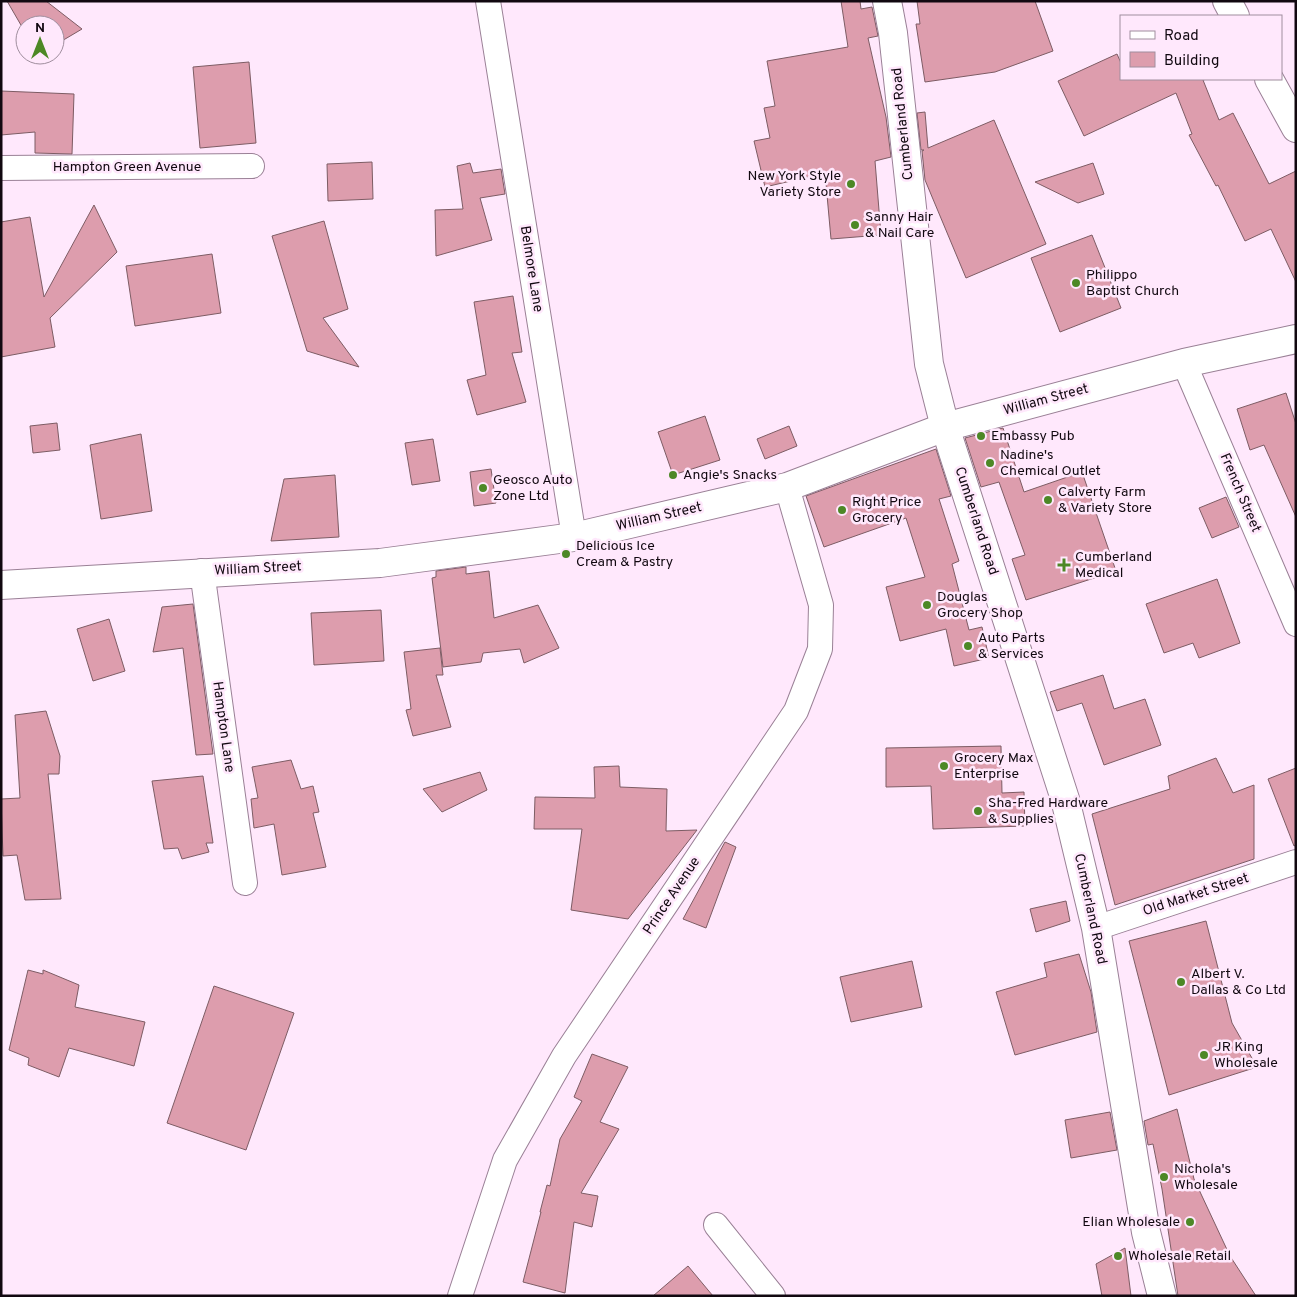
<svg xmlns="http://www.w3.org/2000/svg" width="1297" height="1297" font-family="Overpass,sans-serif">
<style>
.building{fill:#dd9dad;stroke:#7d5c64}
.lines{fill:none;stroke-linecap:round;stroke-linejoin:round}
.street-casing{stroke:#9a8096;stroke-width:26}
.secondary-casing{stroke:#9a8096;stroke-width:30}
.street{stroke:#fff;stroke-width:24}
.secondary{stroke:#fff;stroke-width:28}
.poi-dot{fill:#4d8826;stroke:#ffe8fc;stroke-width:2}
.labels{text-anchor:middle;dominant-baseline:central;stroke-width:5;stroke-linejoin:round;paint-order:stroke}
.street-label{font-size:14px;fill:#110810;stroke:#ffe8fc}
.poi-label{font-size:14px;fill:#110810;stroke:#ffe8fc;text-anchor:start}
</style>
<rect width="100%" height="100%" fill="#ffe8fc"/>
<!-- building -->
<g class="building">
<path d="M7 1H46L82 29 55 45V25H25V32Z"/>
<path d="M841 1H860L861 9 872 7 878 36 868 38 886 117 891 157 875 161 881 235 831 239 825 173 765 187 754 141 770 138 764 108 775 106 767 61 848 47Z"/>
<path d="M917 1H1035L1053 51 995 72 925 82 916 24H920Z"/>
<path d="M1117 54 1121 63V79H1207L1203 80 1219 120 1233 113 1269 184 1296 171V282L1271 229 1245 241 1218 185 1216 186 1189 135 1192 134 1176 93 1084 136 1058 81Z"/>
<path d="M249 62 256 143 200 148 193 67Z"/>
<path d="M1 91 74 94 72 154 35 153V132L1 135Z"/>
<path d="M925 112 928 148 994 120 1046 244 966 278 925 180 922 151 924 150H921L917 113Z"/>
<path d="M372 162 373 199 328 201 327 164Z"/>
<path d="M470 163 473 173 501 169 505 194 480 198 492 240 436 256 435 210 463 209 457 166Z"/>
<path d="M1093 163 1104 194 1078 203 1035 182Z"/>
<path d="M94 205 117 252 50 318 55 347 1 357V222L30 217 44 297Z"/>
<path d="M324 221 348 309 323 318 359 367 307 351 272 236Z"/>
<path d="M1092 235 1121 308 1060 332 1031 258Z"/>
<path d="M212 254 221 313 135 326 126 266Z"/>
<path d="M513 296 522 352 512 353 526 402 477 415 467 380 486 375 474 302Z"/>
<path d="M1286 393 1296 424V517L1264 445 1250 450 1237 409Z"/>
<path d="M705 416 720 460 673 475 658 432Z"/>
<path d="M57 423 60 450 33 453 30 426Z"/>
<path d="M789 426 797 446 765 459 757 439Z"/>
<path d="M1003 428 1024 492 1082 472 1116 571 1026 600 1012 559 1025 555 999 482 981 487 965 438Z"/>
<path d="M141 434 152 511 101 519 90 445Z"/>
<path d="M433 439 440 481 412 485 405 443Z"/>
<path d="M936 449 951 496 939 499 959 561 952 564 969 630 982 627 989 658 954 666 946 629 900 641 886 587 925 577 906 518 824 547 806 496Z"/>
<path d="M491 469 496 503 474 506 470 472Z"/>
<path d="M335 475 339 537 271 541 284 479Z"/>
<path d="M1226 497 1239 527 1212 538 1199 508Z"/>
<path d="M466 567V574L489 571 494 618 538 605 559 648 524 663 520 649 483 653 481 662 443 667 432 578 436 577V571Z"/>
<path d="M1217 579 1240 643 1199 658 1193 643 1164 653 1146 604Z"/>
<path d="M193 604 213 754 196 755 183 648 153 652 162 607Z"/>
<path d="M381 610 384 661 314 665 311 613Z"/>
<path d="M109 619 125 671 93 681 77 629Z"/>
<path d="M440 648 443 675H436L451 727 413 736 406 710 411 709 404 652Z"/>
<path d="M1103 675 1114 709 1145 699 1161 745 1104 765 1082 703 1057 711 1050 692Z"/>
<path d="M46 711 60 756 59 774H48L61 899 25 900 17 855 3 856 1 799 20 798 15 715Z"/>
<path d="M1001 746 1002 793 1024 792 1025 826 933 829 931 786 886 787V748Z"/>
<path d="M1216 758 1233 793 1254 785V859L1115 905 1092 814 1170 789 1168 776Z"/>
<path d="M291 760 301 789 313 786 319 812 313 813 326 867 282 875 274 824 254 828 251 799 258 798 252 767Z"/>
<path d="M619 766 620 787 667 789 666 831 697 830 628 919 571 910 582 829H534L535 797 595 798 594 767Z"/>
<path d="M1296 768V845L1294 846 1268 779Z"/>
<path d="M480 772 487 790 442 812 423 789Z"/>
<path d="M203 776 213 843H206L209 852 182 859 178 848 164 849 152 781Z"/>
<path d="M725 842 736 847 706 928 683 919Z"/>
<path d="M1066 901 1070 921 1036 932 1030 909Z"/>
<path d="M1206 921 1232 1023 1257 1067 1169 1095 1129 941Z"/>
<path d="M1079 954 1091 992 1097 1032 1015 1055 996 992 1047 977 1044 963Z"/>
<path d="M912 961 922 1007 851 1022 840 977Z"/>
<path d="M28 970 43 974V970L79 985 75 1007 145 1022 134 1066 69 1048 59 1077 28 1065 29 1058 9 1050Z"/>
<path d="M214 986 294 1013 246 1150 167 1123Z"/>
<path d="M592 1054 628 1067 600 1122 619 1129 581 1193 598 1196 592 1227 574 1222 565 1293 523 1282 541 1212H540L547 1185 550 1186 560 1139 582 1101 574 1097Z"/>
<path d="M1177 1109 1194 1179 1230 1256 1256 1296H1178L1162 1189 1153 1144 1148 1145 1144 1121Z"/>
<path d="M1110 1112 1117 1150 1071 1158 1065 1120Z"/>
<path d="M1125 1248 1131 1296H1102L1096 1264Z"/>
<path d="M688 1266 713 1296H653Z"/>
</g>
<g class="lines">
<defs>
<g id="street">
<path d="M488 1 574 537"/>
<path d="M1 168 252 166"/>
<path d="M1184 363 1296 624"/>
<path d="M202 571 245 883"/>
<path d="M1096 928 1296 862"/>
<path d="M716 1225 773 1296"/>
<path d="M460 1296 505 1160 564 1056 796 711 820 649 821 605 787 487"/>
</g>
<g id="secondary">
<path d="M887 1 893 33 929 364 945 427 1065 799 1096 928 1146 1232 1162 1296"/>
<path d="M1227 1 1235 16"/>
<path d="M1269 79 1296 128"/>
<path d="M1 585 380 563 574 537 787 487 945 427 1184 363 1296 339"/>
</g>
</defs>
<!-- street casing -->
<use href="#street" class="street-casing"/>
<!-- secondary casing -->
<use href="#secondary" class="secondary-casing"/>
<!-- street -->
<use href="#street" class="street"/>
<!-- secondary -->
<use href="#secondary" class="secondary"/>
</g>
<!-- markers -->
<g class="poi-dot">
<circle cx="851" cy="184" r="5"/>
<circle cx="855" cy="225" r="5"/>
<circle cx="1076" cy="283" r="5"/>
<circle cx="981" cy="436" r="5"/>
<circle cx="990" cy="463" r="5"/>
<circle cx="673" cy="475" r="5"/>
<circle cx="483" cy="488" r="5"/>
<circle cx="1048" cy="500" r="5"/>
<circle cx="842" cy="510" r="5"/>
<circle cx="566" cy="554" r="5"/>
<path d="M1061.5 557.5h5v5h5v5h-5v5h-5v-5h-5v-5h5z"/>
<circle cx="927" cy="605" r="5"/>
<circle cx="968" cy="646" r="5"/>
<circle cx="944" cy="766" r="5"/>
<circle cx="978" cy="811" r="5"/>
<circle cx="1181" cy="982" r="5"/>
<circle cx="1204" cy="1055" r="5"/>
<circle cx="1164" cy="1177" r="5"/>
<circle cx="1190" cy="1222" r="5"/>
<circle cx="1118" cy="1256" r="5"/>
</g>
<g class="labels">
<!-- street labels -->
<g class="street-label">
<text transform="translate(903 124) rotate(-96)">Cumberland Road</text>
<text x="127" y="167">Hampton Green Avenue</text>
<text transform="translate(531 269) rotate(81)">Belmore Lane</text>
<text transform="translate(1046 400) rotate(-15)">William Street</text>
<text transform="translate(1240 493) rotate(67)">French Street</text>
<text transform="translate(659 517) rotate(-13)">William Street</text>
<text transform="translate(976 521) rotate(72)">Cumberland Road</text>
<text transform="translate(258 569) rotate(-3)">William Street</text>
<text transform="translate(223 727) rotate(82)">Hampton Lane</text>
<text transform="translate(1196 895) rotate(-18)">Old Market Street</text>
<text transform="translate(672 896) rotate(-56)">Prince Avenue</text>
<text transform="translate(1090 909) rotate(78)">Cumberland Road</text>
</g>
<!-- poi labels -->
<g class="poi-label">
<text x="841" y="176" text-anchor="end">New York Style<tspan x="841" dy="16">Variety Store</tspan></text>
<text x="865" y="217">Sanny Hair<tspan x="865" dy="16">&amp; Nail Care</tspan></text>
<text x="1086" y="275">Philippo<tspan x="1086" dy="16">Baptist Church</tspan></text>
<text x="991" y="436">Embassy Pub</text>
<text x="1000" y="455">Nadine's<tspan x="1000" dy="16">Chemical Outlet</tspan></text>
<text x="683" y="475">Angie's Snacks</text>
<text x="493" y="480">Geosco Auto<tspan x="493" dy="16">Zone Ltd</tspan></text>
<text x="1058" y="492">Calverty Farm<tspan x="1058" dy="16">&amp; Variety Store</tspan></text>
<text x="852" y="502">Right Price<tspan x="852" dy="16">Grocery</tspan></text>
<text x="576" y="546">Delicious Ice<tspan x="576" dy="16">Cream &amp; Pastry</tspan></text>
<text x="1075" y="557">Cumberland<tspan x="1075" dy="16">Medical</tspan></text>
<text x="937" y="597">Douglas<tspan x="937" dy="16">Grocery Shop</tspan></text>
<text x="978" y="638">Auto Parts<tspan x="978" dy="16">&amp; Services</tspan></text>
<text x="954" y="758">Grocery Max<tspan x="954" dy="16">Enterprise</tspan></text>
<text x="988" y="803">Sha-Fred Hardware<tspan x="988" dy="16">&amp; Supplies</tspan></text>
<text x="1191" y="974">Albert V.<tspan x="1191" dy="16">Dallas &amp; Co Ltd</tspan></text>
<text x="1214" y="1047">JR King<tspan x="1214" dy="16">Wholesale</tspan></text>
<text x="1174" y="1169">Nichola's<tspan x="1174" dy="16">Wholesale</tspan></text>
<text x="1180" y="1222" text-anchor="end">Elian Wholesale</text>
<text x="1128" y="1256">Wholesale Retail</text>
</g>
</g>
<!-- border -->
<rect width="1297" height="1297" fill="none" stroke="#110810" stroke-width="5"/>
<!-- legend -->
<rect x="1120" y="15" width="162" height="65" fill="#ffe8fc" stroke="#a08e9e"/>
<rect x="1130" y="31" width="25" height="8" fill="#ffffff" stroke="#a08e9e"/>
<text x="1164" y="40" font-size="15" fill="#110810">Road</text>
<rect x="1130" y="52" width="25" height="15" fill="#dd9dad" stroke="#a08e9e"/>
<text x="1164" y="65" font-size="15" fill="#110810">Building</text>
<!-- north arrow -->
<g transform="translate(40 40)"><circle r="24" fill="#ffe8fc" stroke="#a08e9e"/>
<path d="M0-4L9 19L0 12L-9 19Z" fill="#4d8826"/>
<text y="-8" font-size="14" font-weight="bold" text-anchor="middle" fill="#110810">N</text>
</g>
</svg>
